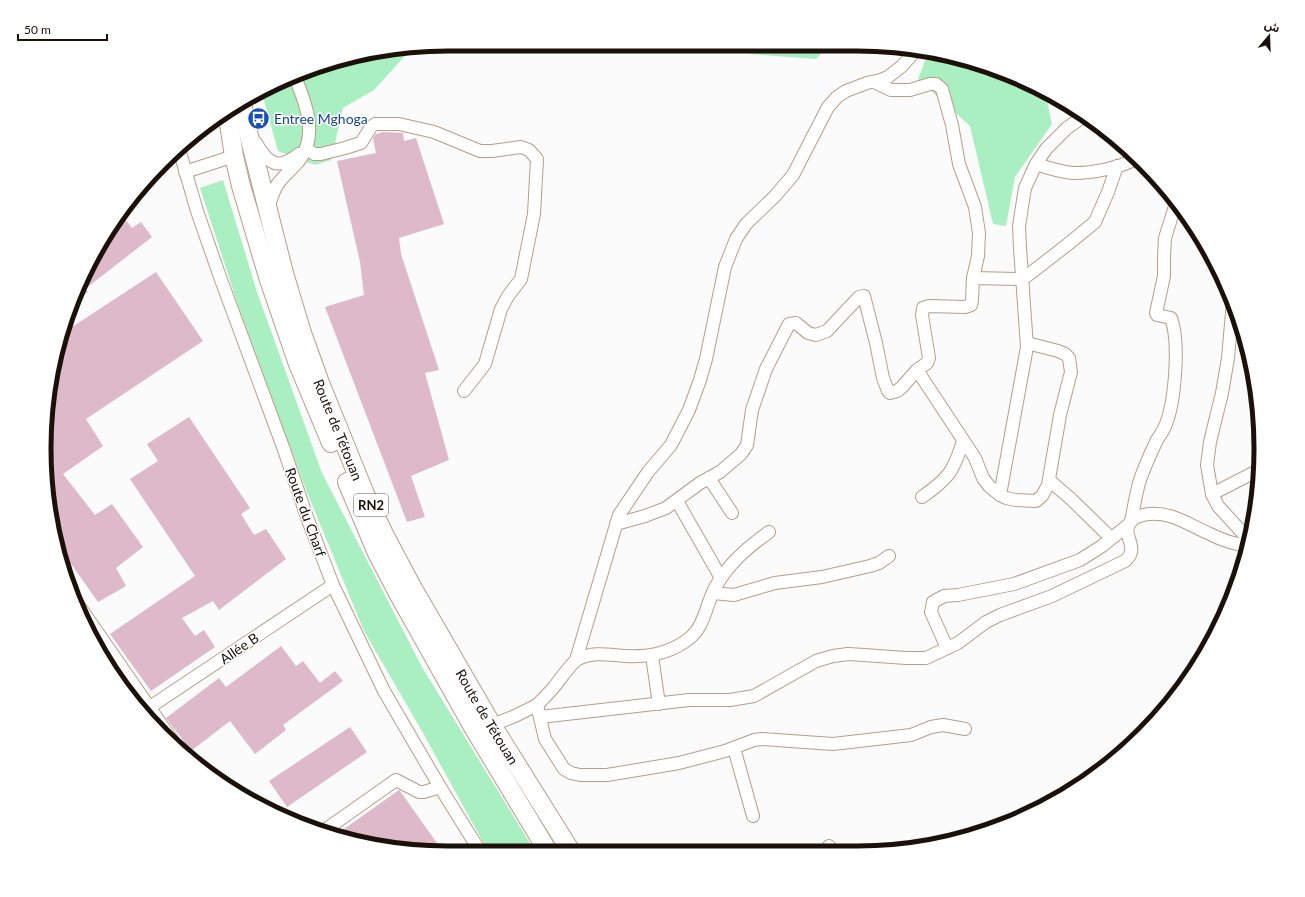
<svg xmlns="http://www.w3.org/2000/svg" width="1305" height="897" font-family="Lato,'Noto Sans Arabic',sans-serif">
<style>
.green{fill:#aaefc1}
.building{fill:#ddb9ca}
.lines{fill:none;stroke-linecap:round;stroke-linejoin:round}
.minor-casing{stroke:#b99d85;stroke-width:14}
.highway-casing{stroke:#b99d85;stroke-width:20}
.minor{stroke:#fff;stroke-width:12}
.highway{stroke:#fff;stroke-width:18}
.labels{text-anchor:middle;dominant-baseline:central;stroke-width:3;stroke-linejoin:round;paint-order:stroke}
.shield{fill:#fff;stroke:#5f5852;stroke-width:1}
.shield-label{font-size:13px;font-weight:bold;fill:#1b1108}
.transit-label{font-size:14px;fill:#164399;stroke:#fff;text-anchor:start}
.street-label{font-size:14px;fill:#1b1108;stroke:#fff}
.rim{fill:none;stroke:#1b1108;stroke-width:5}
</style>
<rect width="100%" height="100%" fill="#fbfbfb"/>
<!-- green -->
<g class="green">
<path d="M830 44 816 59 750 54 738 45Z"/>
<path d="M395 47H413L374 90 343 108 331 160 315 165 278 151 262 93 319 65Z"/>
<path d="M929 51 935 52 1036 86 1045 92 1052 124 1015 177 1006 226 993 224 970 126 918 79Z"/>
<path d="M223 180 257 292 322 473 422 667 536 853H489L423 733 364 631 306 490 238 305 200 188Z"/>
</g>
<!-- building -->
<g class="building">
<path d="M383 132 403 133 404 141 416 138 444 224 399 238 401 254 439 370 425 373 449 460 411 476 425 517 407 522 325 307 364 295 360 262 337 161 376 153 373 138 376 134Z"/>
<path d="M121 214 132 228 141 222 152 237 85 289 88 292 71 305 75 294Z"/>
<path d="M156 272 203 341 86 419 103 446 63 474 95 515 112 504 143 547 116 568 126 586 98 602 55 541 52 528 45 422 52 369 63 333Z"/>
<path d="M189 417 250 508 241 514 254 535 266 529 286 559 219 610 213 601 182 618 195 636 204 630 215 647 151 691 110 634 195 576 130 479 158 461 147 444Z"/>
<path d="M281 646 296 666 303 661 320 683 335 671 343 681 283 725 286 730 255 754 230 721 191 751 166 718 219 678 226 687Z"/>
<path d="M350 727 367 752 287 807 269 781Z"/>
<path d="M399 790 400 791 444 853 370 845 337 834Z"/>
</g>
<g class="lines">
<defs>
<g id="minor">
<path d="M874 82 891 90H910L930 84H936L942 89 952 125 959 164 975 207 979 233 978 256 973 278 1023 279 1067 245 1095 222 1108 192 1117 166"/>
<path d="M256 143C268 164 278 171 299 154"/>
<path d="M306 148 314 154H321L345 148 361 143 371 127 375 124H399L434 132 480 151H492L521 147 529 150 537 159 534 214 521 279 508 296 501 309 485 364 464 391"/>
<path d="M179 149 197 211 220 277 283 447 308 520 333 585 384 691 440 787 481 853"/>
<path d="M1036 164C1048 168 1060 172 1073 173 1094 173 1119 168 1138 158"/>
<path d="M185 172 234 156"/>
<path d="M268 208C271 200 273 192 277 185 283 176 291 170 298 162 319 136 306 104 295 77"/>
<path d="M1233 301 1228 358 1222 393 1210 442 1207 465 1212 494 1218 506 1249 540"/>
<path d="M917 370 975 458 983 478 989 486 1000 495 1006 498 1016 500 1036 501 1042 496 1048 485 1060 415 1071 372 1069 358 1065 354 1058 351 1027 343"/>
<path d="M709 478 732 513"/>
<path d="M1049 480 1071 499 1111 538"/>
<path d="M1212 494 1259 470"/>
<path d="M1000 495 1027 347 1020 248 1019 226 1025 188 1036 164 1046 149 1067 128 1084 116"/>
<path d="M922 497C948 479 954 471 963 441"/>
<path d="M677 501 721 578"/>
<path d="M1131 522C1134 507 1136 491 1141 477 1146 464 1151 452 1157 440 1160 435 1164 430 1166 424 1175 401 1180 342 1171 318L1157 315 1156 313 1164 276V257L1165 238 1176 203"/>
<path d="M616 524 645 516 666 508 700 483 720 472 741 454 747 445 752 410 766 369 789 324 796 323 808 333 816 335 827 331 859 297 864 296 876 343 883 378 888 391 890 393 897 391 902 387 917 370 927 363 929 358 922 315 923 308 929 306 965 307 971 305 972 300 973 278"/>
<path d="M713 593 734 595 775 583 822 577 870 566 879 563 889 556"/>
<path d="M77 603 177 747"/>
<path d="M947 648 931 612 933 602 944 596 958 595 1014 584 1080 560 1102 546 1127 526"/>
<path d="M652 656 659 704"/>
<path d="M576 660 619 515 648 472 671 445 689 410 700 380 706 359 725 267 736 239 746 224 775 196 793 175 828 107 837 97 846 91 867 83 880 80 888 77 902 66 916 50"/>
<path d="M537 705C543 699 549 693 554 687 559 681 571 663 578 659 594 651 609 655 625 656 648 657 667 654 686 641 706 627 705 605 716 586 729 563 748 547 769 532"/>
<path d="M144 711 333 585"/>
<path d="M540 717 689 700H730L754 696 816 661 833 656 848 654 864 655 906 658H926L958 643 986 622 1000 615 1052 596 1125 561C1142 547 1118 534 1132 520 1135 517 1140 516 1143 515 1168 509 1189 525 1210 534 1221 540 1235 544 1248 546"/>
<path d="M492 725 515 716 537 705 545 739 552 750 564 769 571 773 580 775H607L679 763 725 751 754 740 762 739 833 744 911 735 931 727 943 725 965 729"/>
<path d="M734 748 753 816"/>
<path d="M1098 771 1106 765"/>
<path d="M325 830 396 780 419 792H424L440 787"/>
<path d="M829 846 831 853"/>
</g>
<g id="highway">
<path id="s1" d="M242 103 246 124 284 273 302 333 320 383 365 494 385 536 411 585 492 725 572 853"/>
<path d="M227 111 234 156 241 186 269 280 298 364 331 443"/>
<path d="M347 482 377 553 399 595 473 727 549 853"/>
</g>
</defs>
<!-- minor casing -->
<use href="#minor" class="minor-casing"/>
<!-- highway casing -->
<use href="#highway" class="highway-casing"/>
<!-- minor -->
<use href="#minor" class="minor"/>
<!-- highway -->
<use href="#highway" class="highway"/>
</g>
<!-- icons -->
<defs>
<symbol id="bus-disc" viewBox="-11 -11 22 22"><circle r="9.5" fill="#1a4fb4" stroke="#fff"/><path d="M-5-6H5V4H4V6H2V4H-2V6H-4V4H-5ZM-3.5-4V0h7V-4ZM-3.5 1.2v1.5H-2V1.2ZM2 1.2v1.5H3.5V1.2Z" fill="#fff"/></symbol>
</defs>
<g fill-rule="evenodd">
<use href="#bus-disc" x="246" y="106" width="25" height="25"/>
</g>
<g class="labels">
<!-- shield labels -->
<rect class="shield" x="354" y="494" width="34" height="22" rx="3"/>
<g class="shield-label">
<text x="371" y="505">RN2</text>
</g>
<!-- transit labels -->
<g class="transit-label">
<text x="274" y="118">Entree Mghoga</text>
</g>
<!-- street labels -->
<g class="street-label">
<text stroke="none"><textPath href="#s1" startOffset="341">Route de Tétouan</textPath></text>
<text transform="translate(306 512) rotate(70)">Route du Charf</text>
<text transform="translate(239 648) rotate(-34)">Allée B</text>
<text stroke="none"><textPath href="#s1" startOffset="665">Route de Tétouan</textPath></text>
</g>
</g>
<!-- crop -->
<path d="M0 0H1305V897H0ZM448 51H857A397 397 0 0 1 1254 448V449A397 397 0 0 1 857 846H448A397 397 0 0 1 51 449V448A397 397 0 0 1 448 51Z" fill="#fff" fill-rule="evenodd"/>
<path class="rim" d="M448 51H857A397 397 0 0 1 1254 448V449A397 397 0 0 1 857 846H448A397 397 0 0 1 51 449V448A397 397 0 0 1 448 51Z"/>
<!-- north arrow -->
<g transform="translate(1269 36) rotate(19)" stroke="#ffffff" stroke-width="3" paint-order="stroke">
<path d="M0-3L7 15L0 10L-7 15Z" fill="#1b1108"/>
<text y="-6" font-size="11" font-weight="bold" text-anchor="middle" fill="#1b1108">ش</text>
</g>
<!-- scale -->
<path d="M18 34v6h89v-6" fill="none" stroke="#1b1108" stroke-width="2"/>
<text x="24" y="34" font-size="12" fill="#1b1108" stroke="#ffffff" stroke-width="3" paint-order="stroke">50 m</text>
</svg>
